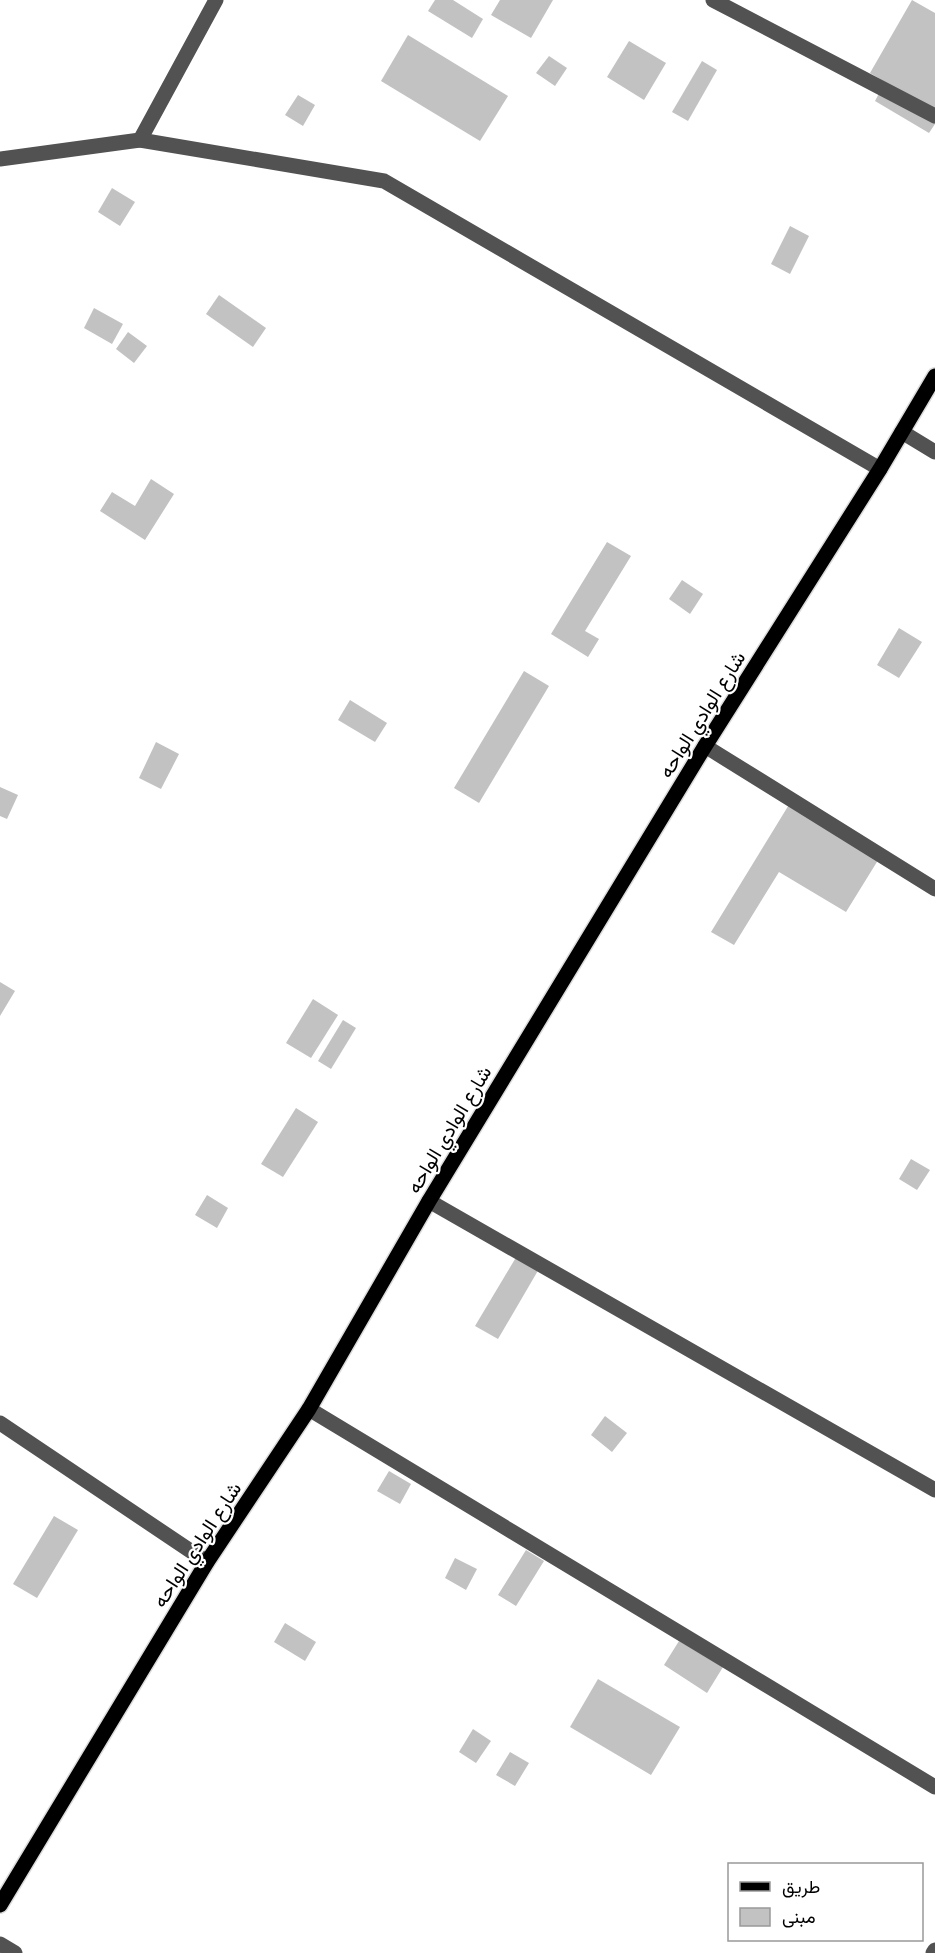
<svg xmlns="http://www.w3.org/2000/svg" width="935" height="1953" font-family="'Exo 2',Vazirmatn,sans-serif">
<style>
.building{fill:#c2c2c2}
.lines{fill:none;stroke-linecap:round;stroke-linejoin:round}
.major-casing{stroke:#dbdbdb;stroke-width:18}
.minor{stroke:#525252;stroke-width:15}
.major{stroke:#000;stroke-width:15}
.labels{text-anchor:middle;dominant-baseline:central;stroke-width:4.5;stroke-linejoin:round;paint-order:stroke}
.street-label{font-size:20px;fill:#000;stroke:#fff}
</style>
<rect width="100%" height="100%" fill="#fff"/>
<!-- building -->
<g class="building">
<path d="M435 0H453L483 19 472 38 428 11Z"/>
<path d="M500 0H553L531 38 491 15Z"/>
<path d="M912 0 935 13V124L929 133 875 101 885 82 870 73Z"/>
<path d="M408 35 508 96 480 141 381 81Z"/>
<path d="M629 41 666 63 644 100 607 77Z"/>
<path d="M549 56 567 68 555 86 536 73Z"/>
<path d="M702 61 717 70 688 121 672 112Z"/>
<path d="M298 95 315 105 303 126 285 115Z"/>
<path d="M112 188 135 202 120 226 98 212Z"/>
<path d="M790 226 809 236 790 274 771 264Z"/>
<path d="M219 295 266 328 253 347 206 314Z"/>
<path d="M94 308 123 324 112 344 84 328Z"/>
<path d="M128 332 147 346 134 363 116 349Z"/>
<path d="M151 479 174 494 145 540 100 511 112 492 135 506Z"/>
<path d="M607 542 631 556 585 631 599 639 588 657 551 634Z"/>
<path d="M682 580 703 594 690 614 669 599Z"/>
<path d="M899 628 922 642 899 678 877 665Z"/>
<path d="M524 671 549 686 479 803 454 788Z"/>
<path d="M350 700 387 723 375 742 338 720Z"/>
<path d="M156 742 179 754 161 789 139 778Z"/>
<path d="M0 787 18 795 7 819 0 816Z"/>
<path d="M790 803 880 857 846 912 779 872 734 945 711 932Z"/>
<path d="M0 982 15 991 0 1016Z"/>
<path d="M313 999 338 1015 311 1058 286 1043Z"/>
<path d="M343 1020 356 1028 331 1069 318 1061Z"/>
<path d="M296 1108 318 1122 283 1177 261 1164Z"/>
<path d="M911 1159 930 1170 917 1190 899 1179Z"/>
<path d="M207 1195 228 1208 217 1228 195 1215Z"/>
<path d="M521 1249 543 1262 498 1339 475 1326Z"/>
<path d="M605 1416 627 1433 612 1452 591 1435Z"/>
<path d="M389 1471 411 1484 400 1504 377 1491Z"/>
<path d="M54 1516 78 1530 37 1598 13 1584Z"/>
<path d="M526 1550 544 1561 516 1606 498 1595Z"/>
<path d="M455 1558 477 1569 466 1590 445 1578Z"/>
<path d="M285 1623 316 1642 305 1661 274 1642Z"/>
<path d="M679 1641 723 1667 707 1693 664 1665Z"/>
<path d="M598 1679 680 1727 651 1775 570 1727Z"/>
<path d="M473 1729 491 1741 476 1763 459 1752Z"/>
<path d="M510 1752 529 1763 515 1786 496 1775Z"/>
</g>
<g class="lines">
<defs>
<path id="major" d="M0 1905 207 1562 309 1409 429 1201 705 746 880 469 935 376"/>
</defs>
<!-- major casing -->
<use href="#major" class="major-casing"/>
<!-- minor -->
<g class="minor">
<path d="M713 0 935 116"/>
<path d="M140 140 216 0"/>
<path d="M0 159 140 140 384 181 880 469"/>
<path d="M902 432 935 452"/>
<path d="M705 746 935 889"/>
<path d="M429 1201 935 1490"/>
<path d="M309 1409 935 1787"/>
<path d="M0 1423 207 1562"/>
<path d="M0 1944 15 1953"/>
<path d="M933 1953 935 1950"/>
</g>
<!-- major -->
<use href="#major" class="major"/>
</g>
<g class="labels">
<!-- street labels -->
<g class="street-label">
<text transform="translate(701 714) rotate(-58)">شارع الوادي الواحه</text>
<text transform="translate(448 1129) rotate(-59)">شارع الوادي الواحه</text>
<text transform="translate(196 1544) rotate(-57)">شارع الوادي الواحه</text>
</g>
</g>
<!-- legend -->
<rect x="728" y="1863" width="195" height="78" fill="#ffffff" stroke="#999999" stroke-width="1.5"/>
<rect x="740" y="1882" width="30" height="9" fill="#000000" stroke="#999999" stroke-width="1.5"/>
<text x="782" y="1893" font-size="18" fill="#000000">طريق</text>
<rect x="740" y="1908" width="30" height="18" fill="#c2c2c2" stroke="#999999" stroke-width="1.5"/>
<text x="782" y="1923" font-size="18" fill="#000000">مبنى</text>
</svg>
